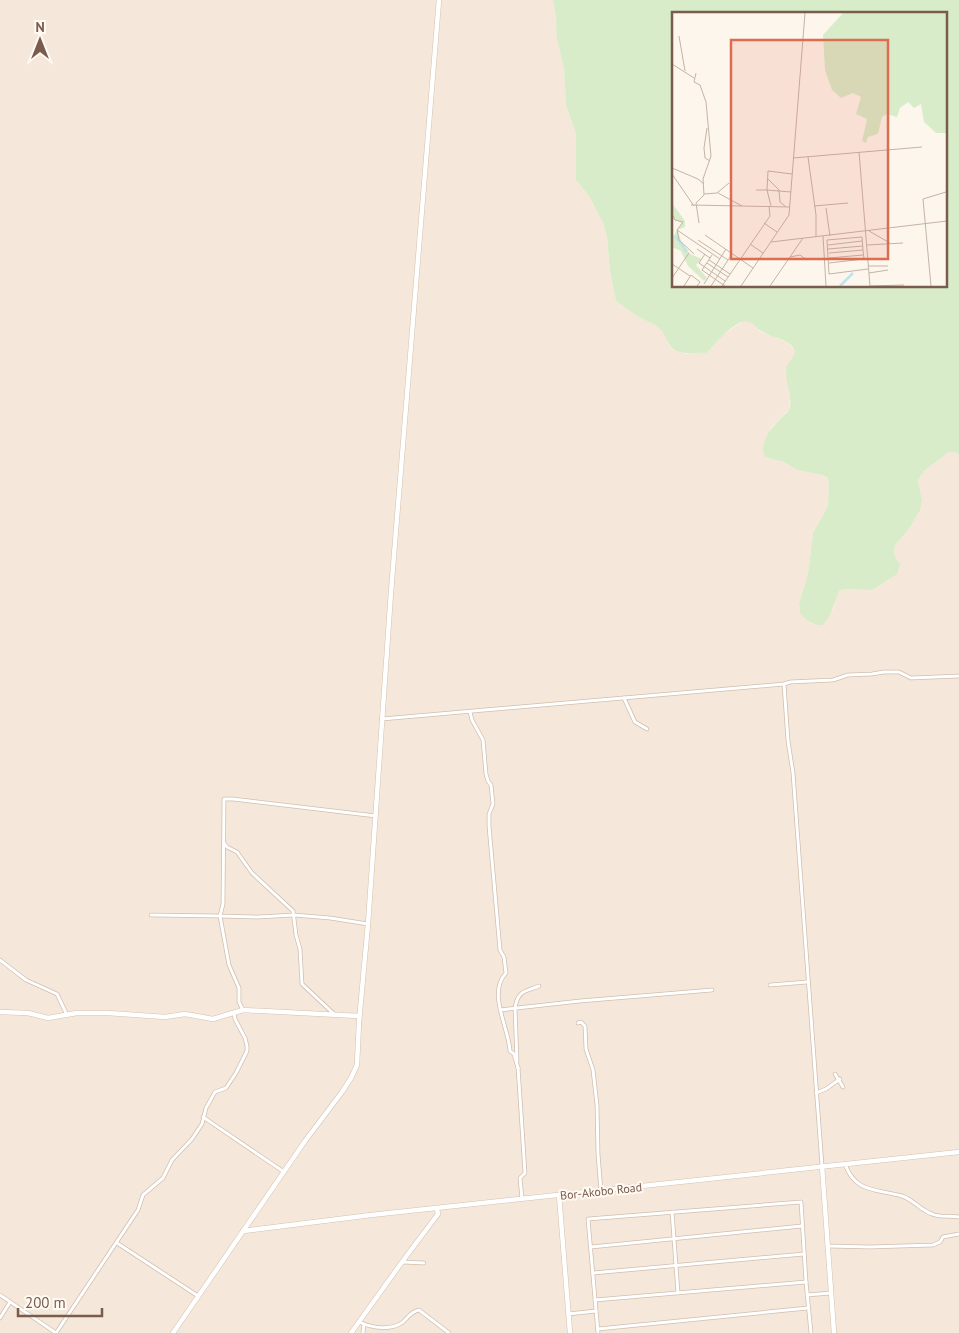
<svg xmlns="http://www.w3.org/2000/svg" width="959" height="1333" font-family="'PT Sans',sans-serif">
<style>
.residential{fill:#f5e8da}
.green{fill:#d8ecc9;fill-rule:evenodd}
.lines{fill:none;stroke-linecap:round;stroke-linejoin:round}
.street-casing{stroke:#d1beb0;stroke-width:4.5}
.secondary-casing{stroke:#d6c0b0;stroke-width:5.5}
.street{stroke:#fff;stroke-width:3}
.secondary{stroke:#fff;stroke-width:4.5}
.labels{text-anchor:middle;dominant-baseline:central;stroke-width:4;stroke-linejoin:round;paint-order:stroke}
.street-label{font-size:12px;fill:#7a5c4d;stroke:#fffaf3}
.inset-river{fill:none;stroke:#bfe3e8;stroke-width:2.5}
.inset-road{fill:none;stroke:#c5b3a7;stroke-width:1}
.view{fill:#dc6d51;fill-opacity:0.15;stroke:#dc6d51;stroke-width:2.5}
.inset-edge{fill:none;stroke:#7a5c4d;stroke-width:2.5}
</style>
<rect width="100%" height="100%" fill="#fdf6ec"/>
<!-- residential -->
<path class="residential" d="M0 0H553L564 68 566 105 576 134V180L589 196 603 223 607 237 610 271 616 301 638 316 660 328 666 336 669 345 673 350 687 354 697 352 707 353 722 336 734 327 743 322 748 321 752 323 759 331 787 342 794 349 795 354 787 367 790 399 789 409 771 428 765 457 784 462 797 470 822 475 827 477 829 482 828 506 813 533 808 574 799 603 833 610 835 600 838 591 843 589 872 590 894 555 895 545 908 530 922 500 918 480 924 471 949 452H954L959 454V1333H0Z"/>
<!-- green -->
<path class="green" d="M553 0H959V454L954 452H949L924 471 918 480 922 500 920 510 908 530 895 545 894 555 900 564 897 574 872 590 843 589 839 591C833 604 833 615 822 625H817L807 620 800 613 799 603 808 574 813 533 828 506 829 482 827 477 822 475 797 470 784 462 765 457C758 443 772 427 782 417 784 415 788 412 789 409 794 396 783 379 787 366 789 361 797 355 794 349 790 341 778 338 771 336 768 334 764 333 761 331 756 329 754 323 749 322 736 318 715 344 707 353 695 352 687 355 676 351 667 347 667 335 660 329 655 324 646 321 639 317 631 312 624 307 616 301L610 271 607 237 603 223 589 196 576 180V134L566 105 564 68 557 39 556 18ZM673 14H945V286H673Z"/>
<g class="lines">
<defs>
<g id="street">
<path d="M784 684 788 741 793 773 822 1166"/>
<path d="M624 698 635 722 647 729"/>
<path d="M470 712 472 720 483 740 486 774 488 781 491 785 493 804 489 814V826L500 950 504 957 506 973C487 993 509 1028 510 1051L514 1054 518 1068"/>
<path d="M382 719 784 684 790 682 833 680 848 675 872 674 884 672H899L911 678 959 676"/>
<path d="M224 843 227 847 237 852 252 873 293 911 296 935 300 949 302 984 334 1014"/>
<path d="M151 915 220 916 229 965 239 988V1002L243 1010"/>
<path d="M368 924 330 918 294 915 258 917 220 916 223 904 224 799H233L376 816"/>
<path d="M0 960 26 980 57 994 67 1015"/>
<path d="M770 985 807 982"/>
<path d="M500 1010 580 1001 712 990"/>
<path d="M578 1023 581 1022 585 1026 586 1049 593 1070 597 1105 598 1154 601 1191"/>
<path d="M517 1061 515 1008C518 990 525 992 539 986"/>
<path d="M518 1067 525 1173 520 1178 522 1199"/>
<path d="M835 1074 843 1087"/>
<path d="M816 1093 826 1089 840 1079"/>
<path d="M203 1117 284 1172"/>
<path d="M845 1164C855 1193 877 1189 902 1196 914 1200 920 1210 932 1214 940 1218 950 1215 959 1217"/>
<path d="M672 1212 678 1293"/>
<path d="M117 1243 198 1296"/>
<path d="M828 1246 870 1247 933 1245 940 1242 943 1237 959 1234"/>
<path d="M591 1247 802 1226"/>
<path d="M402 1262 424 1263"/>
<path d="M593 1273 804 1254"/>
<path d="M0 1295 56 1333"/>
<path d="M807 1295 831 1293"/>
<path d="M595 1300 806 1282 811 1333"/>
<path d="M568 1314 596 1311"/>
<path d="M0 1318 10 1302"/>
<path d="M359 1322C372 1328 391 1331 403 1322 408 1317 412 1311 419 1310L449 1333"/>
<path d="M598 1329 808 1308"/>
<path d="M56 1333 138 1210 143 1195 163 1178 172 1160 192 1139 202 1124 206 1108 215 1092 226 1088 236 1073 247 1051V1046L245 1038 235 1019 234 1013"/>
<path d="M363 1333 364 1324"/>
<path d="M598 1333 588 1219 801 1202 806 1282"/>
</g>
<g id="secondary">
<path d="M0 1012 28 1013 48 1018 77 1013H108L165 1017 185 1014 213 1019 243 1010 359 1016"/>
<path d="M822 1166 834 1333"/>
<path d="M559 1195 570 1333"/>
<path d="M243 1231 371 1215 959 1152"/>
<path d="M173 1333 305 1141 342 1092 351 1078 357 1065 359 1022 368 924 391 592 439 0"/>
<path d="M351 1333 402 1262 438 1214 437 1209"/>
</g>
</defs>
<!-- street casing -->
<use href="#street" class="street-casing"/>
<!-- secondary casing -->
<use href="#secondary" class="secondary-casing"/>
<!-- street -->
<use href="#street" class="street"/>
<!-- secondary -->
<use href="#secondary" class="secondary"/>
</g>
<g class="labels">
<!-- street labels -->
<g class="street-label">
<text transform="translate(601 1191) rotate(-6)">Bor-Akobo Road</text>
</g>
</g>
<!-- overview -->
<g transform="translate(672 12)">
<rect width="275" height="275" fill="#fdf6ec"/>
<path d="M171 1H275V121H264L252 110 249 92 242 96 236 90 228 96 225 105 215 102 210 105 206 122 196 125 194 131 190 129 195 107 184 102 189 85 181 81 169 86 160 78 153 58 151 23ZM0 191 13 209V215L6 218 9 229 18 242 30 247 24 253 35 266 32 269 16 254 9 239 2 236 0 238V226L10 211 0 206Z" fill="#d8ecc9"/>
<path class="inset-river" d="M3 224 15 240M168 274 181 261"/>
<path class="inset-road" d="M7 24 13 59M0 52 22 66M24 61 22 70 28 73 34 90 39 144 31 167 32 183 24 191 27 211M35 116 32 136 33 146 38 149M187 140 198 274M136 145 144 203M121 146 250 135M0 156 26 167 32 172M0 162 22 194M96 167 107 178 108 190 113 194M84 178H95L99 194M119 180 95 178 96 159 120 162M46 181 70 194M32 182 45 181 57 171M19 193 118 195M142 194 176 191M154 196 158 224M0 202 3 208 11 210 5 218M144 203V225M92 211 105 220M197 219 218 231M33 223 81 256M151 224 154 274M26 228 56 248M99 230 275 209M78 232 91 241M156 233 190 229M195 233 231 231M25 237 38 246M156 237 191 234M157 241 191 238 192 247 157 251M22 242 7 228 5 218 48 247M33 242 27 251 53 269M40 243 30 258 53 274M118 245 128 243 135 248M157 246 191 243M37 248 58 262M35 251 56 265M0 252 18 264M196 254H216M197 261 216 258M157 262 155 228 190 225 191 238M157 262 196 257M0 266 17 241M32 272 54 237M12 274 19 263 28 270 25 274M39 274 60 242M50 274 98 204 97 194M69 274 117 203 133 1M98 274 131 226M198 274 232 273M259 274 251 187 274 180"/>
<path class="view" d="M59 28H216V247H59Z"/>
<rect width="275" height="275" class="inset-edge"/>
</g>
<!-- north arrow -->
<g transform="translate(40 40)" stroke="#fffaf3" stroke-width="4" paint-order="stroke">
<path d="M0-4L9 19L0 12L-9 19Z" fill="#7a5c4d"/>
<text y="-8" font-size="14" font-weight="bold" text-anchor="middle" fill="#7a5c4d">N</text>
</g>
<!-- scale -->
<path d="M18 1308v8h84v-8" fill="none" stroke="#7a5c4d" stroke-width="2.5"/>
<text x="25" y="1308" font-size="15" fill="#7a5c4d" stroke="#fffaf3" stroke-width="4" paint-order="stroke">200 m</text>
</svg>
